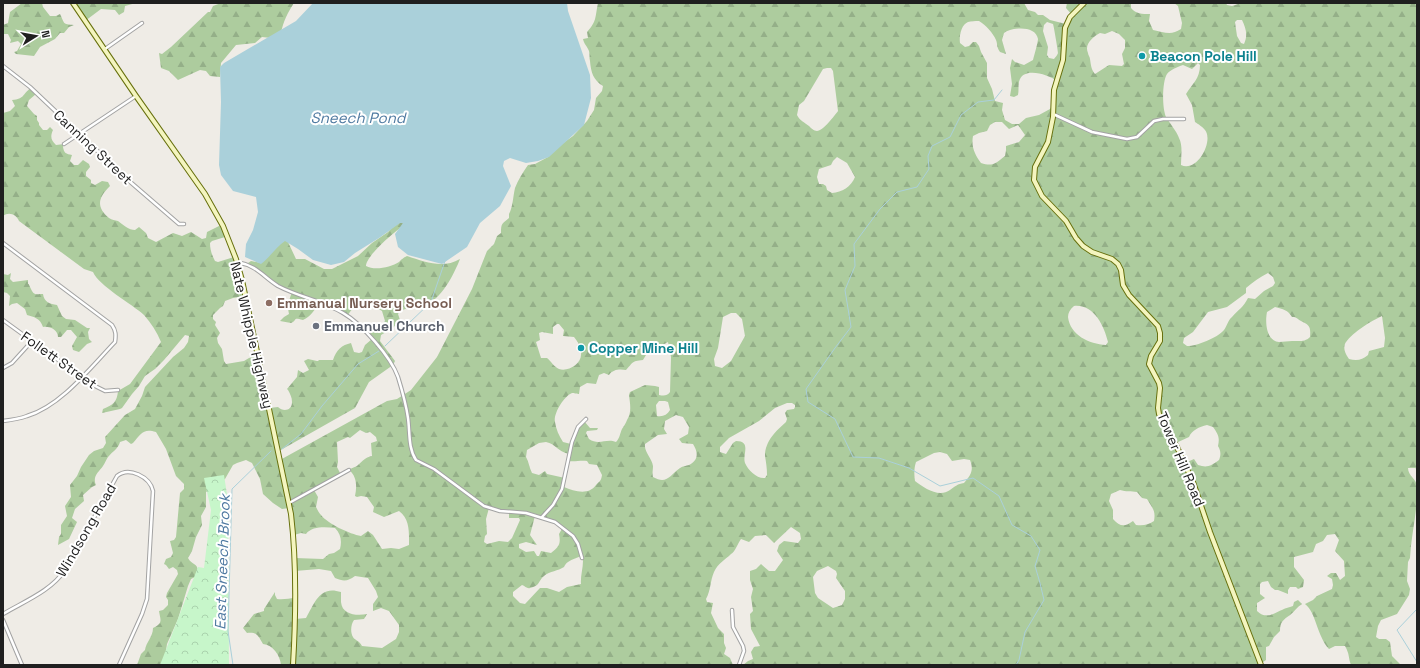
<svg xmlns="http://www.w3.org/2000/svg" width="1420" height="668" font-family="'Space Grotesk',sans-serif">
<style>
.forest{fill:url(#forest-firs);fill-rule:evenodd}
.park{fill:url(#park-crowns)}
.water{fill:#aad0da}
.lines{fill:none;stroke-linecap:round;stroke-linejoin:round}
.stream{stroke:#aad0da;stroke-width:1}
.street-casing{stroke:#a3a3a3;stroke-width:4.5}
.secondary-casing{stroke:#67700d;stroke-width:6}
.street{stroke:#fff;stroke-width:2.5}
.secondary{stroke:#f4f5bf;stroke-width:4}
.culture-dot{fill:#0f9aa8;stroke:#fff;stroke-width:1.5}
.education-dot{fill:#8d6e63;stroke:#fff;stroke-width:1.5}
.worship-dot{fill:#6b7280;stroke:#fff;stroke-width:1.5}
.labels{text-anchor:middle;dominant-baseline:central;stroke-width:4;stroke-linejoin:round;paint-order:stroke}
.culture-label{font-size:14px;font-weight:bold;fill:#0d838f;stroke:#fff;text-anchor:start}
.street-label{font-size:14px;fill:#1f1f1f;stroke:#fff}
.education-label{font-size:14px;font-weight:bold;fill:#785e54;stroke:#fff;text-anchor:start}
.worship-label{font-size:14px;font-weight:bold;fill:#5b616d;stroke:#fff;text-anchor:start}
.water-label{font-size:15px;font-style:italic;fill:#4f7aa1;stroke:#fff}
</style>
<defs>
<pattern id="forest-firs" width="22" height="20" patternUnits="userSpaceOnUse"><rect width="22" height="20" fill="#adcc9e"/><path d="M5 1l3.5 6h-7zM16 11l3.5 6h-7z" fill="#94af88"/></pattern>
<pattern id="park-crowns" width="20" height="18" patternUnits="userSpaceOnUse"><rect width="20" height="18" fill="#c7f6ca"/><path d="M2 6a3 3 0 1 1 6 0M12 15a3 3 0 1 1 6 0" fill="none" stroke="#aad2ad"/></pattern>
</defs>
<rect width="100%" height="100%" fill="#efece6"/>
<!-- forest -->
<g class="forest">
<path d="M22 3H42L43 7 50 16H56L60 14C65 24 62 24 74 25L69 27 64 33H60L55 39 40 47 34 56 16 54 14 52 17 51 21 44 18 41 10 43 11 40 8 34H3V25L8 23 10 12Z"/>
<path d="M72 3H136L125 6 124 12 119 15 115 10 101 9 85 21Z"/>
<path d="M221 3H294C288 12 283 22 281 33L271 38 262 37 255 43 236 45 221 63 220 77 210 76 206 71 200 70 178 80 169 71 161 68 159 53 162 54 171 47 208 12H210L213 6Z"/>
<path d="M598 3H1024L1028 10 1035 12 1038 15H1043L1050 20 1066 24 1072 15 1066 8 1067 3H1131V8C1136 14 1142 14 1150 14L1149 21 1153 30C1164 32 1171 36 1181 29L1182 23 1178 6 1174 3H1226L1227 5 1232 6 1241 3H1417V469L1415 468H1408C1408 476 1417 479 1417 487 1418 511 1411 534 1410 558L1408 562 1407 581 1410 589 1409 595 1397 614 1381 620 1378 626 1376 637 1379 639H1386L1390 642 1392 656 1401 665H1351C1348 657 1350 655 1345 646H1335L1329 649C1317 636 1316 612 1305 604L1313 600 1317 596 1332 589 1333 585 1332 579 1327 576 1331 573H1336L1340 580 1345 576 1344 561 1335 551 1339 540 1335 534 1327 535 1323 541 1316 544 1313 552 1294 557V567L1304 580 1303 587 1298 589 1296 587H1290L1288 590V594L1278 590H1275L1271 587 1268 581 1262 582 1260 584V594L1265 598 1257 603V611C1268 622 1279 609 1290 607L1293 606 1294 602 1298 600 1302 604C1297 607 1294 612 1290 615 1283 620 1280 622 1280 631L1274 637 1269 646 1266 647V660L1259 665H743L748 661 753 659 751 652 754 647 760 646 751 629 750 614 753 611 751 597 753 589 750 580V571L756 569 761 564 769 571H775L783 560 777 551 779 545 784 541 798 543 801 539 800 533 791 527 774 543 766 535 755 536 749 542 741 539C738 543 735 552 731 554 725 560 718 563 714 572 710 581 711 590 706 599L707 602 713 603 711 613 718 628 724 634V643L726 648 724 654 730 658 733 665H281C280 655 273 645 263 644 258 636 258 632 247 633L243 628 254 614 264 611V609L275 592V595L277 599C284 600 289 598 295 598V619L306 618C315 602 320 585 341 592 341 595 341 599 341 602 342 615 357 616 367 614L364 619 354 620C351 624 350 632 353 637 354 640 359 640 362 646L382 648 396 639 399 632V625L389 611 381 608 373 611V604L378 597 376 591 368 578 355 576C348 581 344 582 335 578L331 571 319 569 295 571V558L323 559 329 554 334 553 340 549C342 541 341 534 335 528 325 527 312 526 306 534L301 533 294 535 289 508 282 509 273 503 263 494 260 479 252 463 246 460 237 463 233 465 225 479 206 492V507L201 516 202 525 196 537 192 551 188 558C193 567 200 562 197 576L191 579 188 586 178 619 167 644 165 657 160 665H137L141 654 145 650C146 642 153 637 153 628 164 623 160 619 159 611L163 610 168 605V600L166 597 167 593 178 574 177 570 173 567 169 569 166 565 164 564 166 559 171 557 173 553 170 541 174 540 176 537 180 493 184 489V484L176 476 166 449 156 432C143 428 141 434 133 443L131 444 126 440 120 442C118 449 113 451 108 457 106 460 105 463 103 466 99 472 92 476 96 485L92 487 83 495 84 501 75 509 72 518 77 522 69 539 58 545 59 537 61 534V525L67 516 65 506 71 497 70 485 77 476 81 467 89 455 94 451 103 448 106 443 105 437 125 415 135 409 142 396 145 387 173 357 184 348 188 342 189 336 185 335 164 360 155 369 145 376 139 386 132 394 122 408 120 409 102 413 103 409C113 405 117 402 118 391L130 384 161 342C157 332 151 323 144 315 132 304 99 286 93 272L84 269 19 221C17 215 9 211 3 216V113L10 111 15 106 12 100C25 99 22 94 31 88L36 94 29 100 27 106 34 114 37 116V120L39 123V125L43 130H47L50 127 53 130C50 137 51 140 56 145L64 144 63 147C64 153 66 154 72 155L70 161 74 165H78L83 160 89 164 90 167 86 172V176L91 180V183L95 185 102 181 108 182 110 186C99 197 95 206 109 218 112 220 115 220 118 221 123 225 129 230 135 230L139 227 146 233 148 238 156 242 173 233 182 236 191 232 202 239 206 238 207 232 221 225 225 237 212 241 210 243C210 250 212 255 215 261L218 262 234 257 245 296 233 298 225 301 223 306 220 308 213 315V319L216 322 215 325 220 333 217 338 218 343 222 349 224 361 226 364 244 361 249 358 257 356 269 408 278 407C283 412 292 411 292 402 292 397 290 394 288 390L287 389 297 377 298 370 303 373 309 370 304 361 308 359 317 361H319L318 360H333C336 350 342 345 351 343L354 352 359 353 362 352 365 345 372 339 369 335C374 329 381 327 385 321L382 311 372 305 367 308 363 304C355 304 352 309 348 315L341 310 319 302C315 310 311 316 303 320 292 317 298 320 291 323L280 321 284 317 289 314C287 306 289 300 292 292L278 285 248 263 251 261 261 263 274 246 286 240 288 242 296 259H305L324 269H332L358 256 372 243 388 232 397 222H403V226C394 232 366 256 366 266 375 271 391 267 399 262 402 259 403 258 407 256 425 262 443 269 460 259 455 272 438 308 421 303L400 311 398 314 400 320 393 328 381 335 380 341 395 361 393 365 369 382 355 408 279 451 280 460 387 401 397 399 411 390 437 357 472 289 487 251 494 244 497 236 501 233C501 223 502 224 509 218V214C513 207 513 196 515 188 518 180 523 172 528 165L535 164 548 157 556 148 573 136 587 121 594 110 596 98 602 91 603 86C593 80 591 72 590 61 589 58 590 54 589 51 587 46 584 44 583 39L588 38 587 32C597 21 595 17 598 3ZM1237 20H1242C1246 28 1248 36 1244 44L1241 43 1237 36 1235 22ZM979 21C986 25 993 33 996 40 998 45 996 46 1000 52L1006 54 1002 40 1004 33C1012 27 1036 25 1038 39 1038 42 1034 56 1033 60L1024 65 1015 62 1012 59 1010 68 1012 84 1010 96 1014 97 1018 95C1019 91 1018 86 1019 82 1022 66 1048 74 1057 81L1054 104 1050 109 1039 115 1026 118 1019 124H1012L1005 120 1002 110 1003 103 995 101 992 89 987 78V63L981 52 979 46 976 42H973L969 46 965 47 960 43C959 36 961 25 968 22 971 21 975 21 979 21ZM1047 22 1053 24C1054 27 1058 51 1058 53 1057 56 1055 57 1054 59L1049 58 1047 55 1048 47 1043 31 1044 25ZM1112 31 1119 34 1125 40V48L1122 54 1124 64 1122 66 1109 65 1095 74C1091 69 1091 65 1090 59 1090 57 1088 55 1088 53 1084 44 1093 37 1100 33L1105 34ZM1198 63 1200 65C1200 79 1192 84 1186 94L1192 105 1195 122C1198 124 1203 127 1205 130 1214 141 1197 173 1181 165 1181 156 1183 146 1179 138 1176 130 1170 124 1166 117 1162 108 1162 82 1167 74 1170 70 1177 67 1183 65L1192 69ZM827 68H831L833 71 838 111C835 115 823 131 817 131 814 131 811 128 809 126 804 122 800 121 797 115L799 105 804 101 823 69ZM995 122H1002L1009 129 1018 125 1025 135 1019 142 1006 146V150L1005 156C996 163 993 167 981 163 975 155 971 147 973 136L979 133 987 131 990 125ZM837 157 847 163 855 177C851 187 842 192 832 193L827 190 826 186 823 184H819L817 177 819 169 831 165 833 161ZM1268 273 1273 277 1275 283 1273 286 1264 291 1255 299 1248 298C1243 308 1239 309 1232 317 1228 320 1227 326 1224 330 1217 338 1197 346 1187 346L1183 343 1184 338 1193 332 1208 312 1227 307 1246 293V288C1253 282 1260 277 1268 273ZM1074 306C1094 304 1104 326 1108 342L1106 345C1089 344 1070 335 1068 317 1068 313 1070 309 1074 306ZM1275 307C1283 309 1288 310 1292 317 1297 317 1297 319 1301 321 1309 325 1311 326 1310 337 1305 342 1300 341 1292 341 1288 341 1283 342 1279 342 1266 341 1265 322 1267 312ZM731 313H736L742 319 745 336 731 361 722 368 715 366 714 359 718 348 723 317ZM1382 316 1385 338 1384 347 1369 351 1368 355C1362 360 1357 361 1349 359 1346 355 1342 348 1346 342 1353 332 1371 321 1382 316ZM557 324H559L564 330 563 336 574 337C578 342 582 348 581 355 581 364 568 372 559 369 554 367 551 361 547 358H541L536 342 540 340 539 333 542 332 553 334V327ZM668 342 671 357 670 392C667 396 664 396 659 395V387L655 386 645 385 630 392 629 395C630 404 632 412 627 420 626 423 624 426 622 429 620 433 620 438 616 442 606 438 599 446 589 439L586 433 587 431 597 430 598 428H590L584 421 577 430 571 444 563 442C559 436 556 429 555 422 553 414 564 396 572 393 573 393 578 394 579 394L580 387 587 383 596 384 599 375 604 373 609 375C613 369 620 369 626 370 633 363 631 361 643 360L646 355C656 353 657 358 661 346ZM659 401H665L668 402 670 410C667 415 663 417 657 416L656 405ZM787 403H792L795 405V407L794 409 787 410 785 413 787 419 786 422C776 431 765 441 765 456 766 462 767 468 767 475L765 478C757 479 748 470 745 463 742 455 752 441 736 441L733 443 726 454 720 452V447L729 438 759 421 775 408ZM676 415 683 417 689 427 688 434 679 439 682 443 693 444C698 452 699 460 689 465 686 466 683 466 680 468 670 475 667 485 653 477 652 473 653 470 653 466 652 458 644 452 645 444L658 435 667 434 664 429 665 421ZM1207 425 1213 427C1218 434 1220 437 1218 446 1221 451 1221 455 1219 460 1211 466 1207 468 1198 465L1194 459 1185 463 1176 443 1189 437C1192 430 1199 427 1207 425ZM360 430 366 433 370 432 376 437 377 441 371 443 372 456C364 458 364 460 358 465 355 468 352 467 349 470 357 476 357 487 355 496L357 497 361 496 367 497 374 507 373 512 384 517 399 511C410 519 409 532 409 545L399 549 391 548 382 549 373 535 368 531 361 536C350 534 328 524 321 515 319 513 317 509 316 507L318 497 314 490 341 475 337 467 338 462 337 442 348 437 350 438ZM546 442C556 444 557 451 569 454L568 461C575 462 581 460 587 461L589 464 597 465 602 475C601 482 599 481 596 485 588 496 574 491 564 487L565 478 547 474 545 471 539 475 532 473C529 467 529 462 526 457L527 450 539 443ZM940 452 947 454 952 461 964 459 970 460C974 470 971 475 964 483 957 484 956 486 950 490 939 498 924 488 915 481 914 475 914 468 916 462L934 453ZM1120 490C1126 492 1131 491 1137 492L1142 498 1147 499C1152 508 1156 510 1154 521 1148 525 1143 526 1136 525L1133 521C1125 527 1120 527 1113 519V510L1109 501 1111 494ZM489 508 509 513V518H519L520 520 512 538 508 542 499 541 487 544 484 542 485 536 487 534 486 519ZM535 516 555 521 563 527 559 534C561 544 559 547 551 553L541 551 539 556H537L534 551 526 552 519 548V544L526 542 537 545 530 535ZM582 555C585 563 580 575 581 584L567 587 559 592 547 588H540L525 604 520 603 513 596V592L522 585C525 586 527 589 530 588 540 586 538 581 544 576 550 571 558 571 564 567 565 565 566 563 568 562 572 559 578 558 582 555ZM828 566 836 571 837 574 836 578 845 591V599L842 605 833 608 818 598 815 593 813 577 817 571Z"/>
<path d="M11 273 10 279 13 282 28 280C28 287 28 281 30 287 34 296 35 294 43 294 44 302 50 304 57 305L62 316 66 319 75 320 87 328H90L88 332 89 339 92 342 87 344 79 352 73 350 72 346 77 337 71 330H67L61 337H58C58 330 50 326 43 327 40 318 34 317 27 315L25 309 17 303 12 304 9 306 10 296 7 293 3 292V274L8 275Z"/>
</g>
<!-- park -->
<path class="park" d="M224 475 228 501 229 665H160L198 567 204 568 211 510 204 478Z"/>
<!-- water -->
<path class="water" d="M313 3H567L568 11 590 75 591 98 584 125 549 157 538 161 526 163 510 158 504 161 503 166 511 186 500 206 480 223 467 247 442 264 408 255 398 247 395 234 403 223H400L379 238 355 253 344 262 331 265 313 260 298 249 285 241C276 247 270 257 261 264L245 257 246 244 253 230 258 212 256 197 233 191 221 175 219 165 221 102 220 67 224 63 296 21Z"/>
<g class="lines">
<!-- stream -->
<g class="stream">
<path d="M1002 90 994 100 978 102 961 115 950 137 932 146 928 156 929 169 917 187 897 192 880 209 854 244 855 266 845 290 851 327 835 348 806 389 808 402 835 419 853 457 879 458 909 468 940 486 973 478 999 496 1012 525 1031 536 1040 550 1035 566 1040 583 1044 600 1025 632 1019 660 1016 665"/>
<path d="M385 346 431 302 445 261"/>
<path d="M282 449 301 434 322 406 358 364 379 351"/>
<path d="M1417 609 1397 630 1417 662"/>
<path d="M233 665 228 631 232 489 271 451"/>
</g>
<defs>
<g id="street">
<path d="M105 49 142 23"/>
<path d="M3 66 30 87 128 180 179 224H184"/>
<path d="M1053 114 1092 132 1127 139 1137 137 1154 121 1163 119H1184"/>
<path d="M64 144 136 96"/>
<path d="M3 243 112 325C116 331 116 335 115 342 91 367 61 406 27 416 19 419 11 420 3 421"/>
<path d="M237 262C258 266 262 276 278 286 299 297 323 301 343 313 362 324 391 357 398 377 402 390 406 404 408 418 410 432 408 448 416 460L434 469 484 506 500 511 526 513 555 522 573 536 578 544 582 558"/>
<path d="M3 320 91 384 105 391 118 390"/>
<path d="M3 368 12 363 32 341"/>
<path d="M289 503 349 470"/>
<path d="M542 517 553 505 562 489 572 442 578 427 586 419"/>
<path d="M732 610 733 627 743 646 744 651 739 665"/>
<path d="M3 614C25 601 51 591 65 570L117 476C129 466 150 477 153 491L147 599 142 614 119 665"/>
<path d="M3 620 22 665"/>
</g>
<g id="secondary">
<path d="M73 3 136 96 205 194 223 226 236 259 242 280 291 514C297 565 296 614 293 665"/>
<path d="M1084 3 1070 17 1065 28 1063 60 1054 90 1053 117 1048 142 1035 167 1034 180 1042 196 1066 221 1076 238 1083 246 1092 252 1112 259 1118 264 1121 270 1123 285 1129 295 1158 326 1160 333V341L1151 356 1149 364 1159 383 1160 388 1158 408 1159 414 1177 447 1193 482 1210 532 1261 665"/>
</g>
</defs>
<!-- street casing -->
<use href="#street" class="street-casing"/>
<!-- secondary casing -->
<use href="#secondary" class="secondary-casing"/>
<!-- street -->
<use href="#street" class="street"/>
<!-- secondary -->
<use href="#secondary" class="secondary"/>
</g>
<!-- markers -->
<g class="culture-dot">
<circle cx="1142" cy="56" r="4"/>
<circle cx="581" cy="348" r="4"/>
</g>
<circle class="education-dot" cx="269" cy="303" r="4"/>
<circle class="worship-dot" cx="316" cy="326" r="4"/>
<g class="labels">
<!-- culture labels -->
<g class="culture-label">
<text x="1150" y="56">Beacon Pole Hill</text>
<text x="589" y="348">Copper Mine Hill</text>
</g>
<!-- street labels -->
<g class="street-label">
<text transform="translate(93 147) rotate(43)">Canning Street</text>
<text transform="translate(252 335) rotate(77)">Nate Whipple Highway</text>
<text transform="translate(59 360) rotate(35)">Follett Street</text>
<text transform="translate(1181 459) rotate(67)">Tower Hill Road</text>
<text transform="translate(86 530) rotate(-60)">Windsong Road</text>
</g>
<!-- education labels -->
<g class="education-label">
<text x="277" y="303">Emmanual Nursery School</text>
</g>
<!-- worship labels -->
<g class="worship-label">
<text x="324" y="326">Emmanuel Church</text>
</g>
<!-- water labels -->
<g class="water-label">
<text x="358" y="117">Sneech Pond</text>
<text transform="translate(222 562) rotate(-88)">East Sneech Brook</text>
</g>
</g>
<!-- border -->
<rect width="1420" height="668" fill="none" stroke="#1f1f1f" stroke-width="8"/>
<!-- north arrow -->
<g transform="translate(36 36) rotate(79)" stroke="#ffffff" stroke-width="3" paint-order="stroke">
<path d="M0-3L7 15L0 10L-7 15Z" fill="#1f1f1f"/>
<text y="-6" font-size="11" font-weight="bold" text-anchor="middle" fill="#1f1f1f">N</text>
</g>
</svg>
